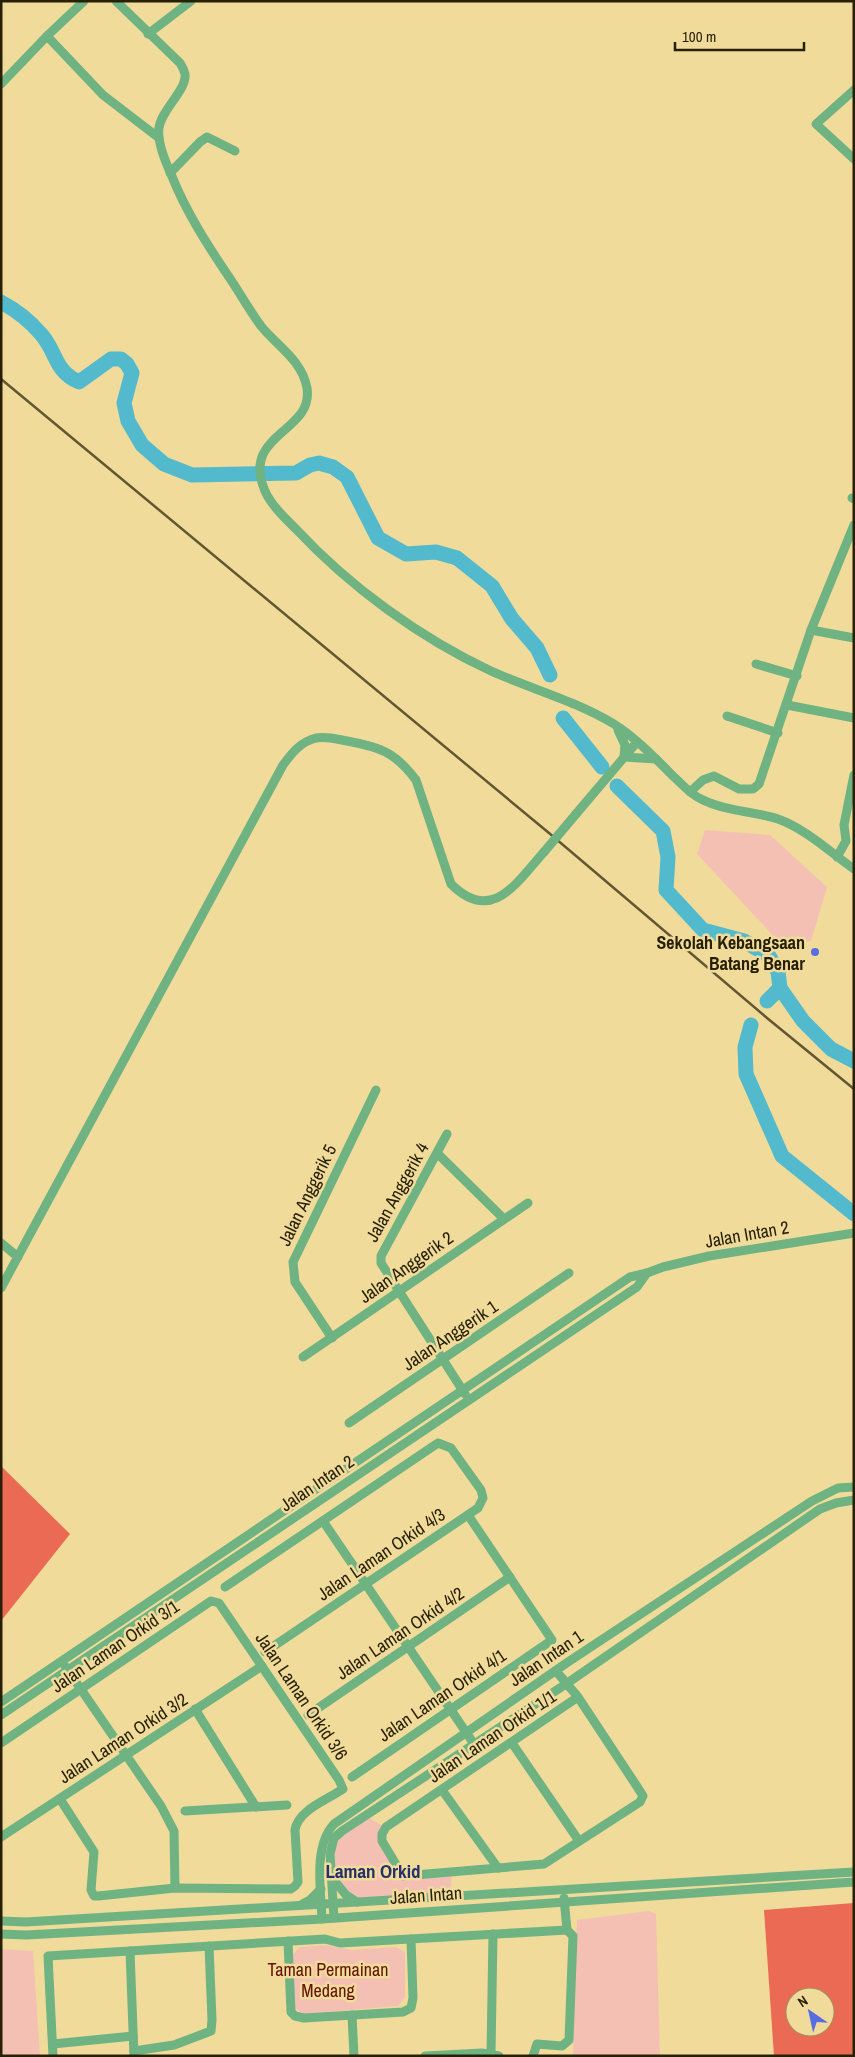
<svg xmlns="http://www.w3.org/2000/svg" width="855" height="2057" font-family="'Archivo Narrow',sans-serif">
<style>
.green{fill:#f5c0b4}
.forest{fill:#eb6a53;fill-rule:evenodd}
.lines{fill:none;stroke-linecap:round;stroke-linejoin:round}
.river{stroke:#53bacd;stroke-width:15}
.minor{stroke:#6eb381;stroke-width:9}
.rail{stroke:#625731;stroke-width:2.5}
.minor-bridge{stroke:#6eb381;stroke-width:9}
.poi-dot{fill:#586de3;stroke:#f0db9b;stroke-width:2}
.labels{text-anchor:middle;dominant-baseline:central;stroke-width:5;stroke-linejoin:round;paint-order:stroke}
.poi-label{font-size:18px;font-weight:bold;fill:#282006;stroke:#f0db9b;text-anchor:end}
.street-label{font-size:18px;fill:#282006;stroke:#f0db9b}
.park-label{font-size:18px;fill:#621104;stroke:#f0db9b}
.neighbourhood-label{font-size:19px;font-weight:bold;fill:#263069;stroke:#f0db9b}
</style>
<rect width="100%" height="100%" fill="#f0db9b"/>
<!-- green -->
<g class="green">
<path d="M705 830 770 835 827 887 811 941 781 944 697 854Z"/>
<path d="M368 1817 383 1826 378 1836V1842L400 1878 452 1875 450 1894 357 1899 347 1893 335 1875 334 1854 338 1838Z"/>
<path d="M649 1911 656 1914 660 2056H573L577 1920Z"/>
<path d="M326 1945 352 1950 396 1947 405 1952V1997L398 2006 304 2014 294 2008 292 1955 300 1947Z"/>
<path d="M1 1949 33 1951 40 2056H1Z"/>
</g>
<!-- forest -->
<g class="forest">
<path d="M1 1466 70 1534 1 1621Z"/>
<path d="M854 1903V2056H774L764 1910ZM795 1997H825V2027H795Z"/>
</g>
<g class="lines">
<!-- river -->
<g class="river">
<path d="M1 302C16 310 30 321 41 334 57 352 54 371 79 382L111 359H121L127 364 132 373 124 403 128 421 142 445 164 464 192 475 296 473 310 465 319 463 333 467 347 477 378 538 406 554 436 552 457 558 492 586 512 619 537 648 550 675"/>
<path d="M563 718 602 767"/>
<path d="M617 786 663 831 668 857 666 890 703 930 744 941 769 956 778 972 780 988 803 1021 831 1049 854 1061"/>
<path d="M767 1001 780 988"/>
<path d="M751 1025 745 1047 746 1074 782 1156 854 1214"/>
</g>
<!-- minor -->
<g class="minor">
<path d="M116 1 180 63C182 66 184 70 185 74 187 90 161 110 159 128 157 142 165 161 171 174 186 212 208 246 231 280 241 295 250 311 261 326 277 346 302 360 307 388 314 433 240 433 265 491 271 505 285 518 296 529 349 586 420 638 491 671 531 689 576 701 614 724 636 738 655 758 673 776 682 784 690 794 701 799 724 811 753 811 778 819 806 829 830 852 854 869"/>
<path d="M148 34 191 1"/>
<path d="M47 36 103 95 159 138"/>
<path d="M1 84 47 36 84 1"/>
<path d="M854 90 816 124 854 159"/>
<path d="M170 173 200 142 207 137 235 151"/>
<path d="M852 498 854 499"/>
<path d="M811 630 854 638"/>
<path d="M756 664 797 676"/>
<path d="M787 705 854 718"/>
<path d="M727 716 778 733"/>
<path d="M618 730 625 745 624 757"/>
<path d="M624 757 656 759"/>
<path d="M690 792 703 780 714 776 739 789H753L759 784 811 630 854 525"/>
<path d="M576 814 637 742"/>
<path d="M837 857 846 841 844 825 854 775"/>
<path d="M447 1134 381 1256V1263L465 1394"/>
<path d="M437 1153 504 1219"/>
<path d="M1 1243 18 1257"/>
<path d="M1 1288 283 765C292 753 300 742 316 738 326 736 336 739 347 741 380 747 395 752 416 780L451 884C492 925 517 882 544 852"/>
<path d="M332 1338 295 1282 293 1262 376 1090"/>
<path d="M303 1357 528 1203"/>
<path d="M349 1423 569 1273"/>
<path d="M323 1521 474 1744"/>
<path d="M225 1587 438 1443 451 1448 481 1490 483 1498 478 1508 265 1652"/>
<path d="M65 1666 161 1806 174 1831 175 1888"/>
<path d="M556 1671 578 1697 636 1785 643 1796 640 1802 544 1864 403 1876 382 1841V1834L386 1827 578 1697"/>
<path d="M1 1702 630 1277 647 1273 663 1267 709 1256 854 1233"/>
<path d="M195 1709 256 1807"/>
<path d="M1 1715 637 1287 647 1273"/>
<path d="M308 1715 510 1577"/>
<path d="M1 1743 211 1601 219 1603 339 1780 343 1789C327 1800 298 1810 295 1830L298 1882 295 1886 291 1889 175 1888 98 1896H94L91 1890 94 1852 60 1799"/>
<path d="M512 1743 579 1841"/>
<path d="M352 1777 552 1640 468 1515"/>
<path d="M442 1790 498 1868"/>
<path d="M185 1811 287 1805"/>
<path d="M1 1837 262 1666"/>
<path d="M333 1879 346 1895 357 1902"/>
<path d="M564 1898 567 1930"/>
<path d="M301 1905 310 1900 321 1889"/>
<path d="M334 1918 330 1854 334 1838 342 1831 566 1684 820 1509 836 1503 854 1500"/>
<path d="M322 1919C321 1891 313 1846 334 1824L568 1662 812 1501 838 1488 854 1487"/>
<path d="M1 1921 26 1922 854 1872"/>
<path d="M1 1934 26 1935 322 1919 854 1882"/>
<path d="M288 1941 291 2012 295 2016 304 2018 403 2012 411 2008 413 1998 411 1939"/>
<path d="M130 1951 134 2056"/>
<path d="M352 2015 354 2056"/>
<path d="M53 2044 133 2036"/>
<path d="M134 2051 174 2045 211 2031 212 2020 209 1946"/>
<path d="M491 2054 493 1934"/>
<path d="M53 2056 48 1956 325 1939 340 1943 567 1930"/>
<path d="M425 2056 482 2053 499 2056"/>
<path d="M533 2056 537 2044 562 2046 569 2040 573 1936 567 1930"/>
</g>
<!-- rail -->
<path class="rail" d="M1 379 549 833 767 1018 854 1089"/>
<!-- minor-bridge -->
<path class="minor-bridge" d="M544 852 576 814"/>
</g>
<!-- markers -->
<circle class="poi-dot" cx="815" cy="952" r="5"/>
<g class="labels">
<!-- poi labels -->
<g class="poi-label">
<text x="805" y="942">Sekolah Kebangsaan<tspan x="805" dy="21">Batang Benar</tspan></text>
</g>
<!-- street labels -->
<g class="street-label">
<text transform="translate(397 1192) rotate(-61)">Jalan Anggerik 4</text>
<text transform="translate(307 1195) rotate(-64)">Jalan Anggerik 5</text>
<text transform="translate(747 1234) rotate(-10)">Jalan Intan 2</text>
<text transform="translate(406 1267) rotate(-35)">Jalan Anggerik 2</text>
<text transform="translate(450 1335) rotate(-34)">Jalan Anggerik 1</text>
<text transform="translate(317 1483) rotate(-34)">Jalan Intan 2</text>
<text transform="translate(381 1554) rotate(-34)">Jalan Laman Orkid 4/3</text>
<text transform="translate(400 1633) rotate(-34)">Jalan Laman Orkid 4/2</text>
<text transform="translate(115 1646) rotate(-34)">Jalan Laman Orkid 3/1</text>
<text transform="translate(546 1658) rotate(-34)">Jalan Intan 1</text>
<text transform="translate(442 1695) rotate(-34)">Jalan Laman Orkid 4/1</text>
<text transform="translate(302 1696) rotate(56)">Jalan Laman Orkid 3/6</text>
<text transform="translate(492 1736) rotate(-34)">Jalan Laman Orkid 1/1</text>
<text transform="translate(123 1738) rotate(-33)">Jalan Laman Orkid 3/2</text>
<text transform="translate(426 1895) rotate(-4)">Jalan Intan</text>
</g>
<!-- park labels -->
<g class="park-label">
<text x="328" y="1969">Taman Permainan<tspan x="328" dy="21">Medang</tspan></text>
</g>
<!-- neighbourhood labels -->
<g class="neighbourhood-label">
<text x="373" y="1871">Laman Orkid</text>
</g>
</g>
<!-- border -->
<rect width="855" height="2057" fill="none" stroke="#282006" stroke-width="5"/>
<!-- north arrow -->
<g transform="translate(810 2012) rotate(326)"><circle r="24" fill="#f0db9b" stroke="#a0905f"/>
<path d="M0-4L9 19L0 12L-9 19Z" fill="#586de3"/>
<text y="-8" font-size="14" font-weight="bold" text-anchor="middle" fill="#282006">N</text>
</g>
<!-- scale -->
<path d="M675 42v8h129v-8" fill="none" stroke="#282006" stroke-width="2.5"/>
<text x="682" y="42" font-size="15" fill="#282006" stroke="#f0db9b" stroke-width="4" paint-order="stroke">100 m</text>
</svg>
